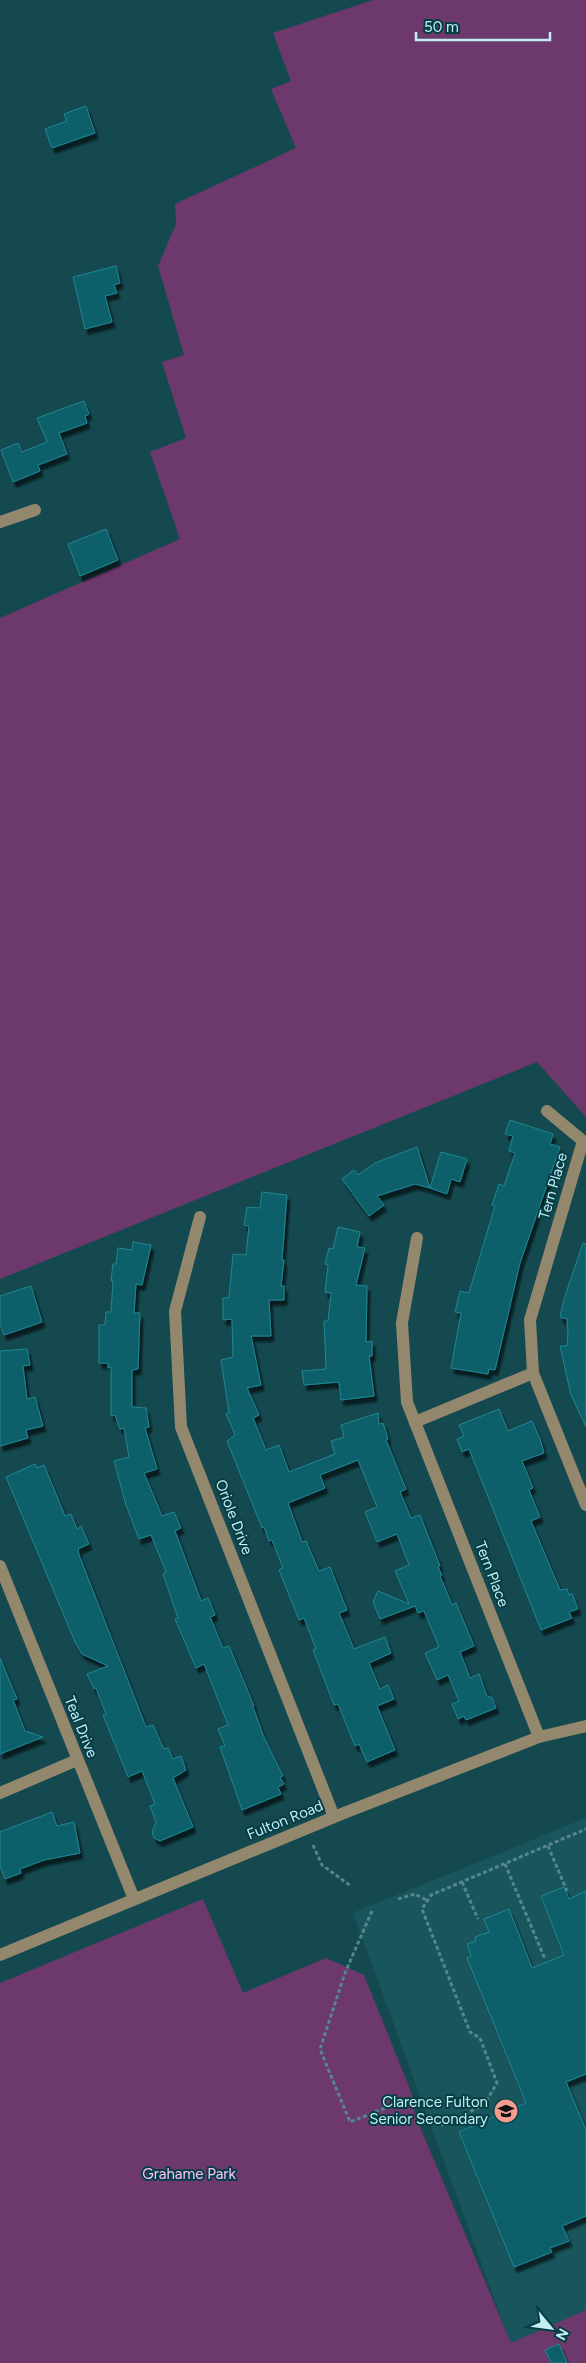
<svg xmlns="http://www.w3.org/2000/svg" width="586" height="2363" font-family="Figtree,sans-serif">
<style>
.built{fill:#19555d}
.green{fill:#6d396c}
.building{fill:#0e5f69;stroke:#1f8794;filter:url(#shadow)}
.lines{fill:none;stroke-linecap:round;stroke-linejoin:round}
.path{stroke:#55868c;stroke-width:3;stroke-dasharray:4 2.5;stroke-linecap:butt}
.minor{stroke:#93886d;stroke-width:12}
.labels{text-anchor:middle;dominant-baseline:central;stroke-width:4;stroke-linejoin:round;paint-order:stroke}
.street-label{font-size:15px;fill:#c3eef4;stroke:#063e45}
.poi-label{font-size:15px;fill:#c3eef4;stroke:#063e45;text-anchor:end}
.park-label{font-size:15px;fill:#ffc2fc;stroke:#063e45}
</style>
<defs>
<filter id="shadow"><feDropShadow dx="3" dy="5.5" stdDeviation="1" flood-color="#0009"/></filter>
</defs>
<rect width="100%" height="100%" fill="#154950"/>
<!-- built -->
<path class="built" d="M586 1818V2310L511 2344 353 1913Z"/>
<!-- green -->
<g class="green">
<path d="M373 0H586V1117L537 1062 0 1279V618L180 539 150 452 186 438 162 362 184 355 158 266 176 224 175 204 296 148 271 89 291 81 273 33Z"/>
<path d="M203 1899 243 1993 326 1958 364 1975 412 2094 415 2115 511 2343 586 2310V2363H0V1983Z"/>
</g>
<!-- building -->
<g class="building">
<path d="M86 106 95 133 52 148 45 129 67 121 64 114Z"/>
<path d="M116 266 120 283 114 285 117 293 105 296 112 322 85 329 73 277Z"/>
<path d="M84 401 89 414 85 416 87 423 59 433 67 454 38 465 40 471 13 482 1 450 18 443 22 452 47 442 37 418Z"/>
<path d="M106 529 118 560 80 576 68 544Z"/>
<path d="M510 1120 553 1134 550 1144 560 1147 520 1263 495 1370 489 1369 488 1374 451 1368 461 1313 455 1312 460 1291 469 1293 495 1206 492 1205 499 1184 504 1186 515 1153 509 1151 513 1136 505 1134Z"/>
<path d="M417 1147 430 1188 415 1184 377 1196 384 1205 369 1216 342 1179 354 1170 358 1175 375 1163Z"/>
<path d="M441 1152 467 1159 460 1182 451 1179 447 1194 430 1188Z"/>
<path d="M262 1192 287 1195 282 1260H284L281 1286H284V1300H269L271 1336H251L261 1385 247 1388 259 1415 253 1418 266 1450 279 1445 289 1472 335 1454 331 1441 344 1437 341 1425 378 1413 379 1424 383 1423 388 1439 386 1440 406 1489 400 1492 411 1518 420 1515 440 1566 438 1567 442 1575 440 1576 452 1605 456 1603 474 1646 460 1652 470 1678 479 1674 487 1696 492 1698 496 1708 466 1720 464 1716 458 1719 452 1704 459 1701 448 1675 437 1680 425 1653 439 1647 424 1611 418 1613 415 1606 380 1619 373 1602 378 1591 409 1604 395 1571 409 1565 397 1534 377 1542 365 1512 377 1507 358 1460 320 1475 325 1488 288 1503 302 1542 306 1541 319 1571 330 1567 347 1610 339 1613 354 1649 385 1637 391 1653 369 1663 380 1689 388 1685 394 1699 377 1706 395 1750 367 1762 359 1744 355 1746 338 1704 334 1705 313 1650 316 1649 304 1618 299 1620 279 1570 283 1568 272 1540 269 1541 264 1527 262 1528 227 1441 235 1435 226 1414 229 1413 221 1360 233 1357 232 1319 223 1320V1298H229L233 1254 246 1255 249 1226 244 1225 247 1207 260 1208Z"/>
<path d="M338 1227 360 1232 357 1247 365 1248 356 1285 367 1286 366 1342 372 1341V1356H369L374 1396 341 1400 339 1382 304 1385 302 1371 326 1369 324 1321H328L331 1293 325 1292 328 1265 325 1264 329 1248 333 1249Z"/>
<path d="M133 1242 151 1245 142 1285 136 1284 134 1313H140L138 1369 132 1370V1407L146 1408 149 1427 145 1428 157 1469 144 1473 162 1516 174 1512 181 1528 175 1531 201 1601 208 1598 215 1615 210 1617 223 1648 229 1646 254 1706 253 1707 263 1735 283 1776 280 1777 284 1784 278 1787 281 1794 242 1810 220 1747 225 1746 218 1729 228 1725 204 1664 196 1668 175 1619 178 1618 163 1574 166 1572 151 1535 139 1539 126 1505 114 1461 129 1457 124 1428 120 1429 115 1415 111 1416V1367L108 1368V1363H99V1325H105L106 1312H111L113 1281H111L113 1264H116L118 1248 132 1250Z"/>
<path d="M583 1243 586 1244V1427L571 1395 560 1346H567L568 1333 567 1319 560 1317 564 1299Z"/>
<path d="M31 1286 42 1322 4 1335 0 1324V1296Z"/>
<path d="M27 1349 30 1365 23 1366 27 1399 35 1397 43 1426 26 1430 28 1438 0 1446V1351Z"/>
<path d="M499 1409 508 1431 532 1421 540 1439 544 1453 522 1461 533 1488 529 1490 540 1517 531 1521 560 1590 567 1589 569 1595 572 1594 578 1609 569 1612 572 1618 541 1630 469 1449 462 1452 457 1439 464 1436 459 1425Z"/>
<path d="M35 1464 37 1468 44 1465 65 1516 71 1514 77 1529 81 1526 89 1544 78 1549 79 1555 146 1727 153 1725 164 1749 168 1748 173 1759 181 1756 186 1770 173 1778 193 1827 160 1841 154 1838 152 1832 156 1822 150 1806 155 1804 142 1771 128 1777 103 1715 106 1714 96 1688 94 1689 87 1674 108 1666 82 1654 75 1642 6 1477Z"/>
<path d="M0 1658 17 1699 13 1700 25 1731 43 1737 0 1754Z"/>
<path d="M52 1812 57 1826 74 1822 80 1853 44 1860 20 1869 21 1873 5 1879 0 1865V1832Z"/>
<path d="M564 1887 569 1899 586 1891V2074L566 2082 586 2130V2216L562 2226 569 2241 550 2248 552 2252 514 2267 459 2132 526 2103 467 1958 471 1956 467 1944 476 1941 475 1937 489 1932 484 1919 509 1909 532 1968 564 1955 541 1896Z"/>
<path d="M559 2344 567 2363H551L545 2350Z"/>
</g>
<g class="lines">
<!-- path -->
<g class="path">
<path d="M313 1845 322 1865 351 1886"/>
<path d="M548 1846 567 1891"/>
<path d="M505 1864 545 1959"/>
<path d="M462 1882 478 1919"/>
<path d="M398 1899 415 1894 428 1901"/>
<path d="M372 1911 345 1973 320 2049 350 2122 405 2100 419 2103"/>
<path d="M441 2125 484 2105 497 2083 480 2038 470 2032 422 1909 431 1895 586 1829"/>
</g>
<!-- minor -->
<g class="minor">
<path d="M0 522 35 510"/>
<path d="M547 1111 583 1141 530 1320 533 1373 586 1505"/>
<path d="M200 1217 175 1311 181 1427 334 1817"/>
<path d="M417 1238 402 1323 407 1402 539 1737"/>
<path d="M415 1422 533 1373"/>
<path d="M0 1566 134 1899"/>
<path d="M0 1793 77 1760"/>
<path d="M0 1955 344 1813 539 1737 586 1726"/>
</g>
</g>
<!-- icons -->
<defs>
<symbol id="school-disc" viewBox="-11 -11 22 22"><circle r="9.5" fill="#f59c91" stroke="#063e45"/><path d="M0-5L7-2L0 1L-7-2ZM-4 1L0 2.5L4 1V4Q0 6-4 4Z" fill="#111"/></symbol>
</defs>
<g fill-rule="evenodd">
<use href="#school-disc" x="492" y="2097" width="28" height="28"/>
</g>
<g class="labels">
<!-- street labels -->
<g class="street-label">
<text transform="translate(553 1186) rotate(-74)">Tern Place</text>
<text transform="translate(234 1517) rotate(69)">Oriole Drive</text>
<text transform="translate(492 1574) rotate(69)">Tern Place</text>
<text transform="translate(81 1727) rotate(68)">Teal Drive</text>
<text transform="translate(285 1820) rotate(-22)">Fulton Road</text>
</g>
<!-- poi labels -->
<g class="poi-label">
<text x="488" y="2102">Clarence Fulton<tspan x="488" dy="17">Senior Secondary</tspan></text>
</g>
<!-- park labels -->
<g class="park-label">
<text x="189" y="2174">Grahame Park</text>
</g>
</g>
<!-- north arrow -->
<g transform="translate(551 2328) rotate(119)" stroke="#063e45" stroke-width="4" paint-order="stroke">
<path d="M0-4L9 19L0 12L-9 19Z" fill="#c3eef4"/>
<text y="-8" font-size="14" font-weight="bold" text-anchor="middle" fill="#c3eef4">N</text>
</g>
<!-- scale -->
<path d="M416 32v8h134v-8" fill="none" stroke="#c3eef4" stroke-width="2.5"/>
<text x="424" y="32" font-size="15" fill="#c3eef4" stroke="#063e45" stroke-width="4" paint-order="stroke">50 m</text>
</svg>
